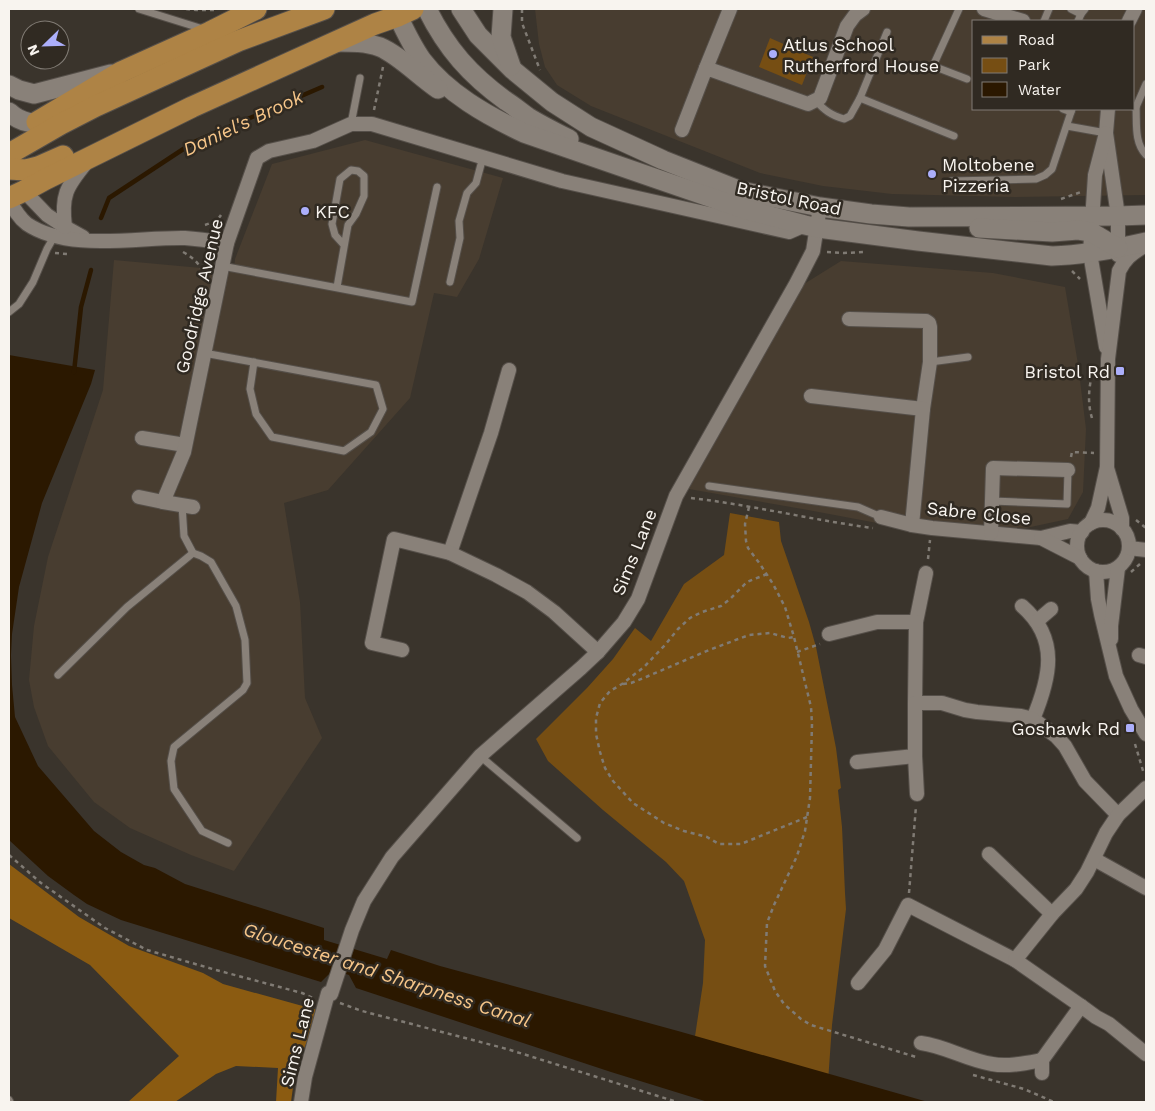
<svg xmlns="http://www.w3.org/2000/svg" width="1155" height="1111" font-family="'Work Sans',sans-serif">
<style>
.built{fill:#483d30;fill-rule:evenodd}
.green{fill:#764e13}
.forest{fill:#8b5b11}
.water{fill:#2b1800}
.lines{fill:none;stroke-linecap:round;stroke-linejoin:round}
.stream{stroke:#2b1800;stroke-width:4.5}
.lane-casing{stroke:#554f49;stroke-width:9}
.street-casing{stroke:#554f49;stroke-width:16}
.secondary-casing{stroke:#554f49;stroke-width:21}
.primary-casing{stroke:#554f49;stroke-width:23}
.path{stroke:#807b74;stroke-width:2.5;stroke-dasharray:4 4;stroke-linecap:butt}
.lane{stroke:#898179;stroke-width:7}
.street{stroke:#898179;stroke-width:14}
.secondary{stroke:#898179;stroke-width:19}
.primary{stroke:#ae8345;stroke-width:21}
.poi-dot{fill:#acaffb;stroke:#302a22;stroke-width:2}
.labels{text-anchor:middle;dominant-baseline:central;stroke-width:5;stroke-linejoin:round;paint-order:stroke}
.poi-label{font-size:18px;fill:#f8f4ef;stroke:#302a22;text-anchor:start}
.street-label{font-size:18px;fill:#f8f4ef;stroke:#302a22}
.water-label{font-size:19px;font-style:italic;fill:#f7c689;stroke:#302a22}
</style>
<rect width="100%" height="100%" fill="#3a342c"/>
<!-- built -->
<g class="built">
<path d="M535 9H1146V195L1014 197 892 194 823 186 760 173 591 106 557 85 545 67 539 44ZM974 21H1134V109H974Z"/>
<path d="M365 140 503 178 479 259 457 297 434 293 410 398 328 490 284 503 300 602 305 698 322 738 234 871 191 855 130 828 94 802 48 746 34 707 29 680 34 626 48 557 103 390 114 260 234 271 235 259 272 164Z"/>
<path d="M841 261 993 273 1065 287 1078 364 1086 429 1083 492 1068 519 1026 528 893 526 808 510 689 489 804 284Z"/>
</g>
<!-- green -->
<g class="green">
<path d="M770 38 813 57 802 85 759 67Z"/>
<path d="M730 513 779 522 781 541 809 622 816 647 836 748 841 788 838 790 842 827 845 893 846 909 832 1025 828 1082 694 1043 703 983 705 940 684 881 666 862 603 810 548 761 536 739 587 688 613 659 635 628 651 641 684 584 724 555Z"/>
</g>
<!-- forest -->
<path class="forest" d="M9 864 79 917 129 946 203 973 223 984 317 1010 308 1040 296 1065 291 1102H276L278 1068 236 1066 216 1074 175 1102H128L179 1056 90 965 9 918Z"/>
<!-- water -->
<path class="water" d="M9 355 95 370 91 384 42 503 19 587 12 634 11 655 12 685 15 717 38 766 94 831 121 852 144 865 155 868 185 884 324 928V940L387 959 391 950 440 966 678 1031 928 1102H708L611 1072 356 988 349 975 333 970 321 982 121 920 87 904 74 895 48 876 9 840Z"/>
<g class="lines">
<!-- stream -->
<g class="stream">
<path d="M101 218 109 198 194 142 322 87"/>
<path d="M74 372 81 307 91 270"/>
</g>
<defs>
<g id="lane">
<path d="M139 9 203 29"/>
<path d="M959 9 933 66 967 79"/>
<path d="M1071 9 1081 14 1085 9"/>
<path d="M1044 21 1049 9"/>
<path d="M1078 21 1081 14"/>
<path d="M860 98 954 136"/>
<path d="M815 100C825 111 831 115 844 119L850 116 860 98 887 32"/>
<path d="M1134 107H1136L1146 84"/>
<path d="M1136 107C1137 124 1134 142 1146 155"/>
<path d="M1063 109 1071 112"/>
<path d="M351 124 360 78"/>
<path d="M1067 126 1106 133"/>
<path d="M951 181 1036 179 1045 175 1052 169 1072 109"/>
<path d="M222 266 412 302 437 187"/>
<path d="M450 282 460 238 459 221 467 193 476 183 483 157"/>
<path d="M337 287 348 225 356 214 364 196V176L358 171 351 170 340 179 332 224 335 235 344 245"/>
<path d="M9 312 19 304 33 282 47 249 55 235"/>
<path d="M204 353 376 385 383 409 371 432 344 451 272 437 256 414 250 389 254 362"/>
<path d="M930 362 968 357"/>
<path d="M709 486 858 507 881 517"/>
<path d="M992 501 1067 504 1068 470"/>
<path d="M182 505 184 536 193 553 201 556 211 562 236 606 245 640 247 683 243 690 174 747 171 761 174 789 202 831 228 843"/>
<path d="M58 675 127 607 193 553"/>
<path d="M480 756 577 838"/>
<path d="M9 1100 10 1102"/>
</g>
<g id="street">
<path d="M984 9 1023 21"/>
<path d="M1129 21 1135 9"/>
<path d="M706 68 730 9"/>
<path d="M1108 109 1106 133 1118 216V255"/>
<path d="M682 130 706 68 808 104 820 98 847 26 855 15 863 9"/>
<path d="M24 191 47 215 65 227 83 237"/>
<path d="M9 200C14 209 19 218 27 224 69 252 137 237 185 238 199 239 213 241 227 243"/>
<path d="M65 227C61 196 66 187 86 163"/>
<path d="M849 319 926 321 929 323 930 327V362L923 409"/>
<path d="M1106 347 1090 253 1095 175 1106 133"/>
<path d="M811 396 923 409 912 525"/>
<path d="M142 438 185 445"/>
<path d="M1107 468 1122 518V529"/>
<path d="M139 497 163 502"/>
<path d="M193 507 163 502 184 452 227 243 257 158 269 151 313 141 351 124H372L562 181 789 232 805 225"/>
<path d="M881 517 912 525 932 528 1041 538 1070 531 1082 532"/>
<circle cx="1103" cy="546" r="26"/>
<path d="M1091 523 1098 508 1107 467 1108 359 1119 271C1126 257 1132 254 1144 246"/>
<path d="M991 533 993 468 1068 470"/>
<path d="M1041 538 1080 558"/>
<path d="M1129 548 1146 550"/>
<path d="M450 553 491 433 509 370"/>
<path d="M1096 571 1098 599 1101 614 1116 676 1131 709 1146 734"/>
<path d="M1022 606C1060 639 1050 678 1033 719L1056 736 1065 746 1085 781 1118 815"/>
<path d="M1037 621 1051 609"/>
<path d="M916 622 926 573"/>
<path d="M829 634 877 622H916L915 703"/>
<path d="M1111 639V626L1118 568"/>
<path d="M402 650 372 643 394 539 450 553 496 575 527 592 554 612 598 652"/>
<path d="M1139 655 1146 657"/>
<path d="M857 762 915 756"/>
<path d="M917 794 915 756V703H942L965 710 977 712 1021 716 1033 719"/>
<path d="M989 854 1052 914"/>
<path d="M1094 859 1146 888"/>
<path d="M858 983 885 950 908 905 1015 960"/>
<path d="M1081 1006 1096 1017 1109 1024 1146 1054"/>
<path d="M921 1043C945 1046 967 1060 992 1064 1008 1067 1026 1063 1042 1060"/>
<path d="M1042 1073V1060L1081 1006 1015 960 1052 914 1076 889 1087 872 1106 833 1118 815 1146 788"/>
<path d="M301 1102 305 1077 328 993 331 994 352 930 364 901 392 857 480 756 581 668 598 652 624 622 638 599 676 496 796 284 813 251 820 207"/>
</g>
<g id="secondary">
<path d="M427 9C447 49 470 75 506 101 514 106 521 112 528 117 541 125 555 132 569 139"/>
<path d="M461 9 478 35 513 70 552 102 591 127 663 160 741 191 820 207 871 214 909 217 1118 216 1146 215"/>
<path d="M503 9 501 37 511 66"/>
<path d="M398 16C405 31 412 46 422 60 447 93 486 115 524 133L747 210 805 225 818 228 918 241 1052 256C1084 255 1115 249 1146 242"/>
<path d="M337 42C351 42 366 42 380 47 399 55 420 77 438 89"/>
<path d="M9 85 19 90 34 94 111 74"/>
<path d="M9 112C22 124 34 124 52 122"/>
<path d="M979 228 1052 232 1078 230 1091 232 1118 248"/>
</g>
<g id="primary">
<path d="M37 122 121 72 210 32 256 9"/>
<path d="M9 154 61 124 96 106 238 41 324 9"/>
<path d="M9 169 26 170 38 167 63 156"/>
<path d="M9 198 24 191 46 179 192 107 375 24 398 16 413 9"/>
</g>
</defs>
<!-- lane casing -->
<use href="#lane" class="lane-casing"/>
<!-- street casing -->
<use href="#street" class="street-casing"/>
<!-- secondary casing -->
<use href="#secondary" class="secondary-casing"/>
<!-- primary casing -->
<use href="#primary" class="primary-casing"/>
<!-- path -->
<g class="path">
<path d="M186 9 196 10H214"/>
<path d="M522 9V23L540 70"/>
<path d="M374 110 383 67"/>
<path d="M1061 199 1081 192"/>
<path d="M205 225C211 223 217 221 221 215"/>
<path d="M183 252C194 258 201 265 205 277"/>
<path d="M827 252 844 253 864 252"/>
<path d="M55 253 67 254"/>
<path d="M1072 271 1080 279"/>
<path d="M1092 418C1087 402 1089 386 1093 370"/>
<path d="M1071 457 1072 452 1094 453"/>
<path d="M691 498C752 505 812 520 873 528"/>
<path d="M749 507 745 524 746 541 748 548 760 564 773 584 785 607 794 637 811 707 812 724 810 798 805 831 797 856 774 905 767 923 765 966 775 991 784 1004 801 1019 811 1025 916 1057"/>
<path d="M1136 520 1146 528"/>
<path d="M928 559 930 540"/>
<path d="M1131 572 1140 564"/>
<path d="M767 574 747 582 730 599 721 606 702 612 690 618 678 629 665 645 644 667 622 684 610 691 600 703 596 718V734L600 752 605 768 613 781 633 803 664 823 684 831 707 837 719 844H741L807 817"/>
<path d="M797 652 820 644"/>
<path d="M623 684 631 683 646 677 709 650 749 635 770 633 788 638 794 637"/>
<path d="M1135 744 1144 774"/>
<path d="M9 855 41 883 105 928 147 950 216 970 302 993 313 998"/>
<path d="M909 893 916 806"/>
<path d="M340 1003 362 1011 507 1049 677 1102"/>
<path d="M973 1075 1024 1089 1054 1102"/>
</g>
<!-- lane -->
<use href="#lane" class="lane"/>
<!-- street -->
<use href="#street" class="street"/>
<!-- secondary -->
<use href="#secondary" class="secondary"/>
<!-- primary -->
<use href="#primary" class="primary"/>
</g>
<!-- markers -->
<g class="poi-dot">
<circle cx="773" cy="54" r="5"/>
<circle cx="932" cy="174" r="5"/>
<circle cx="305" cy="211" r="5"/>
<rect x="1115" y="366" width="10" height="10" rx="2.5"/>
<rect x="1125" y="723" width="10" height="10" rx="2.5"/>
</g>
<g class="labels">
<!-- poi labels -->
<g class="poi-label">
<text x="783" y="44">Atlus School<tspan x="783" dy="21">Rutherford House</tspan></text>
<text x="942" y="164">Moltobene<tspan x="942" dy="21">Pizzeria</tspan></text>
<text x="315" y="211">KFC</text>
<text x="1110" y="371" text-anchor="end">Bristol Rd</text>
<text x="1120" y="728" text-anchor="end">Goshawk Rd</text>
</g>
<!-- street labels -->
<g class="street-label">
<text transform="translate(789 198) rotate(12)">Bristol Road</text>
<text transform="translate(199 296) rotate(-77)">Goodridge Avenue</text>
<text transform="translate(979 513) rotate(6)">Sabre Close</text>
<text transform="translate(634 552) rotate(-68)">Sims Lane</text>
<text transform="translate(297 1042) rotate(-76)">Sims Lane</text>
</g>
<!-- water labels -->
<g class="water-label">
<text transform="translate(243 123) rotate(-25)">Daniel's Brook</text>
<text transform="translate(387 975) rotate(18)">Gloucester and Sharpness Canal</text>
</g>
</g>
<!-- border -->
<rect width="1155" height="1111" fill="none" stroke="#f8f4ef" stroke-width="20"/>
<!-- legend -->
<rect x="972" y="20" width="162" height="90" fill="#302a22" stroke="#807b74"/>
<rect x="982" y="36" width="25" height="8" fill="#ae8345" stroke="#807b74"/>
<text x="1018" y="45" font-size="15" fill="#f8f4ef">Road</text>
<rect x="982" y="58" width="25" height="15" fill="#764e13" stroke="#807b74"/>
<text x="1018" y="70" font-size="15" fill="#f8f4ef">Park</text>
<rect x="982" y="82" width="25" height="15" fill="#2b1800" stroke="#807b74"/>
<text x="1018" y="95" font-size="15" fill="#f8f4ef">Water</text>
<!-- north arrow -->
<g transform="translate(45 45) rotate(247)"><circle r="24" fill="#302a22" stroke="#807b74"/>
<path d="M0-4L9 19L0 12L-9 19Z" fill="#acaffb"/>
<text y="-8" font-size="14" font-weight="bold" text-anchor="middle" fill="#f8f4ef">N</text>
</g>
</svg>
